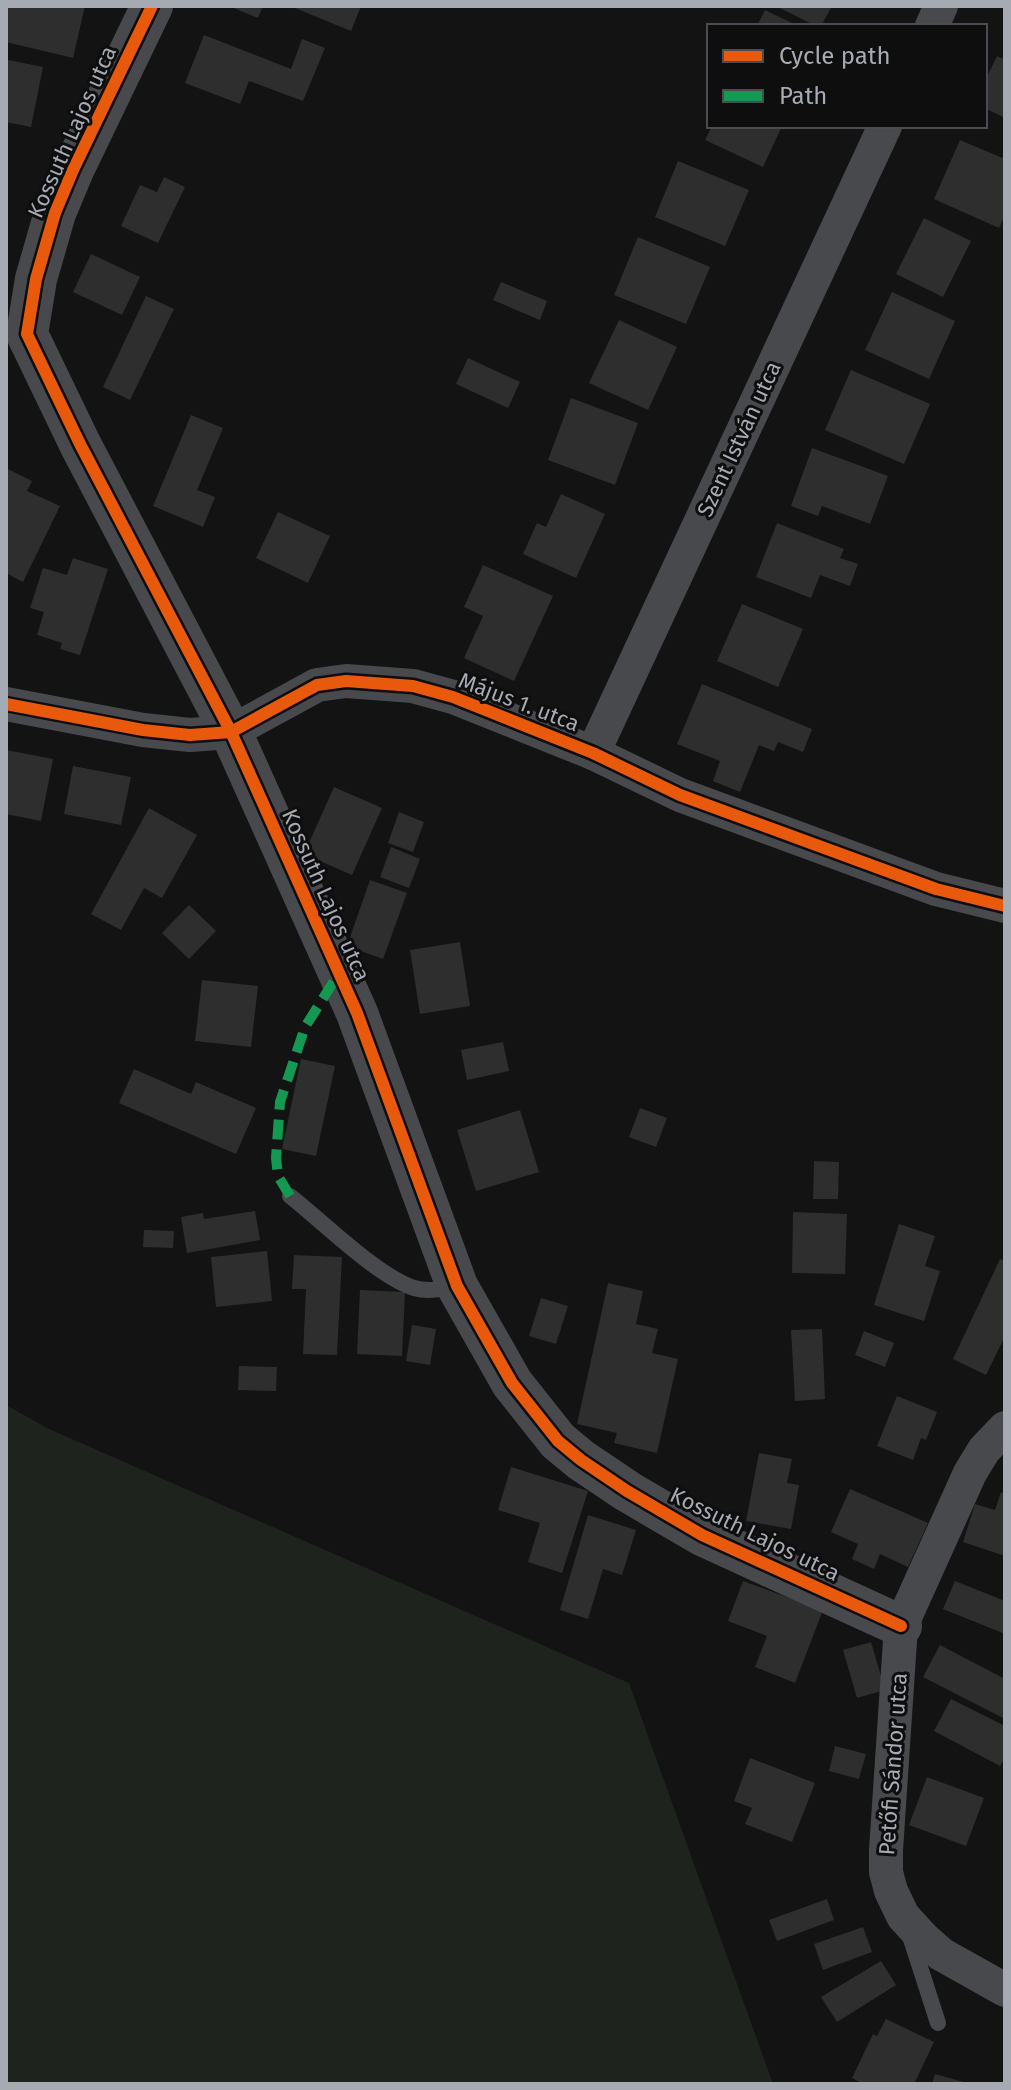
<svg xmlns="http://www.w3.org/2000/svg" width="1011" height="2090" font-family="'Fira Sans',sans-serif">
<style>
.green{fill:#1e231e}
.building{fill:#2e2e2f}
.lines{fill:none;stroke-linecap:round;stroke-linejoin:round}
.service{stroke:#48494c;stroke-width:16}
.minor{stroke:#48494c;stroke-width:34}
.tertiary{stroke:#48494c;stroke-width:42}
.quiet{stroke:#139951;stroke-width:10;stroke-dasharray:20 10;stroke-linecap:butt}
.cycleway-casing{stroke:#0e0e0f;stroke-width:17}
.cycleway{stroke:#e8590c;stroke-width:12}
.labels{text-anchor:middle;dominant-baseline:central;stroke-width:6;stroke-linejoin:round;paint-order:stroke}
.street-label{font-size:22px;fill:#a6aab3;stroke:#0e0e0f}
</style>
<rect width="100%" height="100%" fill="#131314"/>
<!-- green -->
<path class="green" d="M6 1405 49 1429 629 1683 773 2084H6Z"/>
<!-- building -->
<g class="building">
<path d="M6 6H85L73 58 6 42Z"/>
<path d="M229 6H263L258 18Z"/>
<path d="M290 6H361L351 31Z"/>
<path d="M776 6H832L821 26H816Z"/>
<path d="M765 10 798 26H757Z"/>
<path d="M204 35 291 69 302 39 325 48 303 101 249 81 240 104 185 83Z"/>
<path d="M997 56 1005 60V118L985 108V81Z"/>
<path d="M8 60 43 67 31 127 6 122V65Z"/>
<path d="M712 126H782L763 167 705 140Z"/>
<path d="M960 140 1005 159V215L999 228 934 199Z"/>
<path d="M678 161 749 190 725 246 655 217Z"/>
<path d="M164 177 185 187 158 243 121 226 140 185 157 192Z"/>
<path d="M924 218 971 241 943 297 896 274Z"/>
<path d="M638 237 710 267 686 324 614 295Z"/>
<path d="M91 254 140 277 122 315 73 292Z"/>
<path d="M501 282 547 301 540 320 493 300Z"/>
<path d="M892 292 955 321 929 379 865 350Z"/>
<path d="M146 296 174 309 130 400 103 387Z"/>
<path d="M619 320 677 347 648 410 589 383Z"/>
<path d="M468 358 520 382 508 408 456 384Z"/>
<path d="M851 370 930 404 904 464 825 430Z"/>
<path d="M571 398 638 423 615 485 548 460Z"/>
<path d="M191 415 223 428 197 490 215 497 203 527 153 506Z"/>
<path d="M812 448 888 476 870 524 822 506 818 516 791 506Z"/>
<path d="M6 468 32 481 27 491 60 506 23 582 6 573Z"/>
<path d="M561 494 605 514 576 578 523 554 537 523 546 527Z"/>
<path d="M278 512 330 536 308 583 256 558Z"/>
<path d="M777 523 844 549 840 558 858 564 850 586 820 575 811 598 756 577Z"/>
<path d="M73 558 108 569 80 655 60 649 62 643 37 635 44 612 30 608 43 568 67 575Z"/>
<path d="M483 565 553 596 514 681 464 658 483 616 464 607Z"/>
<path d="M742 604 803 629 778 687 717 661Z"/>
<path d="M702 684 812 729 803 752 778 742 774 751 759 745 740 792 713 781 720 761 677 744Z"/>
<path d="M6 750 53 759 41 821 6 814Z"/>
<path d="M73 766 131 777 121 825 64 814Z"/>
<path d="M334 787 382 808 352 875 304 854Z"/>
<path d="M149 808 197 835 162 898 144 888 121 930 91 914Z"/>
<path d="M399 812 424 822 413 852 388 843Z"/>
<path d="M391 847 420 859 409 888 380 877Z"/>
<path d="M370 880 407 893 383 959 347 946Z"/>
<path d="M189 905 216 931 189 959 162 933Z"/>
<path d="M460 942 470 1006 420 1014 410 950Z"/>
<path d="M202 980 258 986 251 1047 195 1041Z"/>
<path d="M503 1042 509 1071 467 1080 461 1050Z"/>
<path d="M301 1059 335 1066 316 1156 282 1149Z"/>
<path d="M134 1069 191 1094 196 1082 256 1108 236 1154 119 1103Z"/>
<path d="M640 1108 667 1118 656 1147 629 1137Z"/>
<path d="M520 1110 539 1172 476 1191 457 1130Z"/>
<path d="M814 1161 839 1162 838 1199H813Z"/>
<path d="M255 1211 260 1240 187 1253 181 1217 203 1213 204 1219Z"/>
<path d="M793 1212 847 1214 845 1274 792 1273Z"/>
<path d="M899 1224 935 1236 925 1266 940 1271 924 1321 874 1305Z"/>
<path d="M144 1230 174 1231 173 1248 143 1247Z"/>
<path d="M267 1251 272 1301 216 1307 211 1257Z"/>
<path d="M294 1255 342 1257 337 1355 303 1354 306 1289H292Z"/>
<path d="M1000 1259 1005 1261V1336L986 1375 953 1359Z"/>
<path d="M608 1283 643 1291 636 1324 658 1329 652 1353 678 1359 657 1453 614 1443 617 1433 577 1424Z"/>
<path d="M360 1290 405 1292 402 1356 357 1354Z"/>
<path d="M541 1298 568 1306 556 1344 529 1336Z"/>
<path d="M412 1325 436 1329 430 1365 406 1361Z"/>
<path d="M822 1329 825 1399 795 1401 791 1330Z"/>
<path d="M864 1331 894 1343 885 1367 855 1355Z"/>
<path d="M239 1366 277 1367 276 1391 238 1390Z"/>
<path d="M897 1396 937 1412 926 1440 921 1438 913 1460 877 1446Z"/>
<path d="M759 1453 792 1459 787 1483 799 1485 791 1529 746 1521Z"/>
<path d="M511 1467 588 1491 562 1573 528 1562 540 1523 498 1510Z"/>
<path d="M850 1489 928 1523 908 1567 880 1554 874 1569 852 1559 858 1544 831 1532Z"/>
<path d="M1001 1492 1005 1494V1556L963 1542 975 1504 995 1510Z"/>
<path d="M588 1515 636 1530 622 1575 603 1569 588 1619 560 1610Z"/>
<path d="M743 1581 823 1610 795 1683 755 1667 767 1636 728 1621Z"/>
<path d="M955 1581 1005 1601V1634L943 1609Z"/>
<path d="M871 1642 885 1690 857 1698 843 1650Z"/>
<path d="M940 1645 1005 1679V1719L923 1677Z"/>
<path d="M951 1699 1005 1726V1757L1000 1766 934 1731Z"/>
<path d="M835 1746 866 1754 859 1779 829 1771Z"/>
<path d="M750 1758 815 1783 792 1842 745 1824 752 1808 734 1801Z"/>
<path d="M927 1777 984 1798 966 1846 909 1825Z"/>
<path d="M827 1899 834 1920 777 1941 769 1920Z"/>
<path d="M863 1927 872 1952 823 1970 814 1944Z"/>
<path d="M881 1961 896 1985 837 2022 821 1997Z"/>
<path d="M886 2019 934 2042 914 2084H863L852 2078 873 2034 877 2036Z"/>
<path d="M935 2074 967 2083V2084H932Z"/>
</g>
<g class="lines">
<!-- service -->
<g class="service">
<path d="M290 1196C322 1221 377 1276 414 1288 428 1292 443 1289 457 1286"/>
<path d="M909 1933 938 2023"/>
</g>
<!-- minor -->
<g class="minor">
<path d="M932 26 941 6"/>
<path d="M6 704 143 730 190 735 231 732 317 685 346 681 413 686 453 697 593 753 680 795 936 889 1005 906"/>
<path d="M593 753 885 126"/>
<path d="M1005 1428 984 1450 970 1473 901 1626 886 1850V1872L891 1891 903 1916 923 1938 941 1954 1005 1990"/>
</g>
<!-- tertiary -->
<path class="tertiary" d="M152 6 73 170 55 213 36 279 27 334 80 444 231 732 357 1013 457 1286 512 1383 558 1441 581 1460 627 1491 702 1535 901 1626"/>
<!-- quiet -->
<path class="quiet" d="M290 1196 278 1176 276 1158 280 1102 305 1027 339 973"/>
<defs>
<g id="cycleway">
<path d="M152 6 73 170 55 213 36 279 27 334 80 444 231 732 357 1013 457 1286 512 1383 558 1441 581 1460 627 1491 702 1535 901 1626"/>
<path d="M6 704 143 730 190 735 231 732 317 685 346 681 413 686 453 697 593 753 680 795 936 889 1005 906"/>
</g>
</defs>
<!-- cycleway casing -->
<use href="#cycleway" class="cycleway-casing"/>
<!-- cycleway -->
<use href="#cycleway" class="cycleway"/>
</g>
<g class="labels">
<!-- street labels -->
<g class="street-label">
<text transform="translate(72 132) rotate(-66)">Kossuth Lajos utca</text>
<text transform="translate(739 439) rotate(-65)">Szent István utca</text>
<text transform="translate(519 702) rotate(21)">Május 1. utca</text>
<text transform="translate(326 895) rotate(66)">Kossuth Lajos utca</text>
<text transform="translate(755 1534) rotate(26)">Kossuth Lajos utca</text>
<text transform="translate(893 1764) rotate(-86)">Petőfi Sándor utca</text>
</g>
</g>
<!-- border -->
<rect width="1011" height="2090" fill="none" stroke="#a6aab3" stroke-width="16"/>
<!-- legend -->
<rect x="707" y="24" width="280" height="104" fill="#0e0e0f" stroke="#4b4c51" stroke-width="2"/>
<rect x="723" y="50" width="40" height="12" fill="#e8590c" stroke="#4b4c51" stroke-width="2"/>
<text x="779" y="64" font-size="24" fill="#a6aab3">Cycle path</text>
<rect x="723" y="90" width="40" height="12" fill="#139951" stroke="#4b4c51" stroke-width="2"/>
<text x="779" y="104" font-size="24" fill="#a6aab3">Path</text>
</svg>
